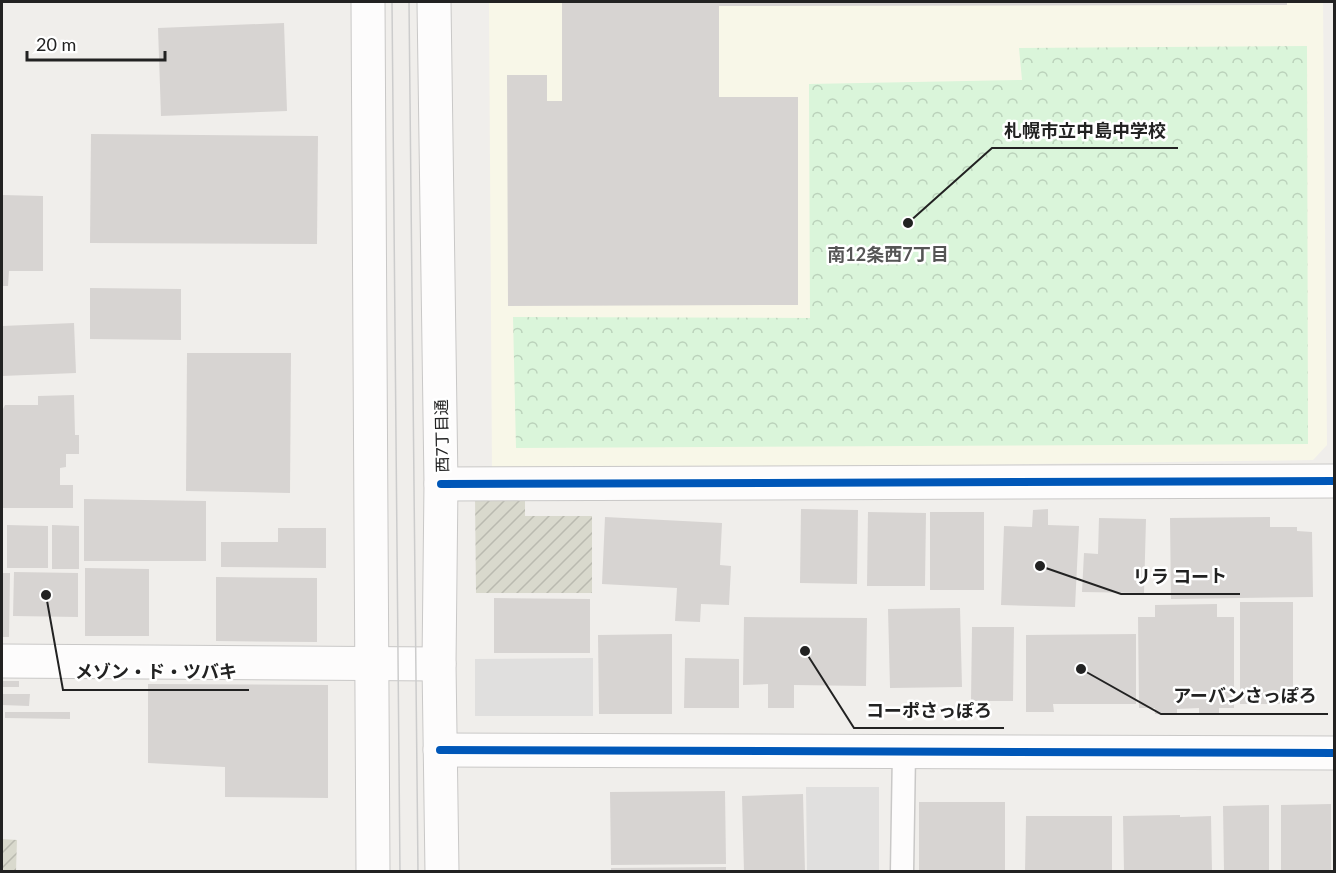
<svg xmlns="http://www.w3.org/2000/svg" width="1336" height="873" font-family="Lato,'Noto Sans JP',sans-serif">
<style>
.education{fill:#f8f7e8}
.construction{fill:url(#construction-furrows)}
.park{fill:url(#park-crowns)}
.parking{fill:#e0dfde}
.building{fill:#d7d4d2}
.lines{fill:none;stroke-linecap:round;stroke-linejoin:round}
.service-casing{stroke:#c9c8c7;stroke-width:25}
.minor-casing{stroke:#c9c8c7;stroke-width:35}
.tertiary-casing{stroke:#c9c8c7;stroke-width:35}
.service{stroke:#fdfcfc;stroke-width:22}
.minor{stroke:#fdfcfc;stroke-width:33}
.tertiary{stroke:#fdfcfc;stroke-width:33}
.tram{stroke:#ccc;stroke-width:1.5}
.cycleway-casing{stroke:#fff;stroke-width:11}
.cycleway{stroke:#0057b8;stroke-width:8}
.labels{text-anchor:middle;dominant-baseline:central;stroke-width:5;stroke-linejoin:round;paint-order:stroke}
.street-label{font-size:16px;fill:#222;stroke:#fff}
.neighbourhood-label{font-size:18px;font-weight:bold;fill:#555;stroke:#fff}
.leader{fill:none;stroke:#222;stroke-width:2}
.callout-dot{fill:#222;stroke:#fff;stroke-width:2}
.callout-label{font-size:18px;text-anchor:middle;font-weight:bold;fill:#222;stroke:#fff;stroke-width:5;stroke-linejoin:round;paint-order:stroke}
</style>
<defs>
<pattern id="construction-furrows" width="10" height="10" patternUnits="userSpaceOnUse" patternTransform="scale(1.5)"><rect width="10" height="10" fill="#d9d9cd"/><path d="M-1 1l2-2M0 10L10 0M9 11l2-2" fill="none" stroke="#babab0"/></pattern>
<pattern id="park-crowns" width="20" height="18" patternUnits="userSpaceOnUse" patternTransform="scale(1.5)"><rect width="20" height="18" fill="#daf5da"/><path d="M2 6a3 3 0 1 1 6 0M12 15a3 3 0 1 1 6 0" fill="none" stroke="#bbd2bb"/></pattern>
</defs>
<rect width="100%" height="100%" fill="#f0eeeb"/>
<!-- education -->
<path class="education" d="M489 2H1323L1327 445 1313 460 492 472Z"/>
<!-- construction -->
<g class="construction">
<path d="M525 495V516H592V593H476L475 496Z"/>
<path d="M2 839 17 840 16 871H2Z"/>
</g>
<!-- park -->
<path class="park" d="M1307 46 1308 444 516 448 513 317 810 318 809 84 1022 80 1019 48Z"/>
<!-- parking -->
<g class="parking">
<path d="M593 658V716H475V659Z"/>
<path d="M806 787H879V871H807Z"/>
</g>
<!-- building -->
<g class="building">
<path d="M562 2H1287V5L719 6V97H798V305L508 306 507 75H547V101H562Z"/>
<path d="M284 23 287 111 161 116 158 28Z"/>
<path d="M91 134 318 136 317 244 90 243Z"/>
<path d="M2 195 43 196V271H9L8 286H2Z"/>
<path d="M90 288 181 289V340L90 339Z"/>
<path d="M74 323 76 373 2 376V326Z"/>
<path d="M187 353H291L290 493 186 491Z"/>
<path d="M74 395 75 435H79V454H66V467L60 468V485H73V508H2V411L5 405H38V396Z"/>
<path d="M84 499 206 501V561H84Z"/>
<path d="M801 509 858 510 857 584 800 583Z"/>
<path d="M1048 509V525L1079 526 1075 607 1001 605 1004 526 1032 527 1033 510Z"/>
<path d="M868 512 926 513 925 586H867Z"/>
<rect x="930" y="512" width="54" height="78"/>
<path d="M605 517 722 523 720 565 731 566 729 605 701 604 700 622 675 621 677 588 602 584Z"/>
<path d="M1270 517V527H1297V531L1312 532 1313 597 1171 599 1170 518Z"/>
<path d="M1099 518 1146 519 1144 593 1082 592 1084 553 1098 554Z"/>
<path d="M7 525 48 526V568H7Z"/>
<path d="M52 525 79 526V569H52Z"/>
<path d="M278 528H326V568L221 567V542H278Z"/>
<path d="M85 568 149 569V636H85Z"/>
<path d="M14 572 78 573V617L13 616Z"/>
<path d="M2 573H10L9 637H2Z"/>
<path d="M216 577 317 578V642L216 641Z"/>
<path d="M494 598 590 599V653H494Z"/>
<rect x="1240" y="602" width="53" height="102"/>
<path d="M1217 604V617H1234V708H1219V714H1199V708L1177 709V715L1155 714V708H1139L1138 617H1155V605Z"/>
<path d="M960 608 962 687 890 688 888 609Z"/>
<path d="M744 617 867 618 866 686 794 685V708H768V684L743 685Z"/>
<path d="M972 627H1014L1013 701H971Z"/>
<path d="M672 634V714H599L598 635Z"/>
<path d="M1136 634V704H1053L1054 712H1026V635Z"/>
<path d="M685 658 739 659V708H684Z"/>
<rect x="2" y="681" width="17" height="6"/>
<path d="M148 684 328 685V798L225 797V767L148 763Z"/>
<path d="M2 694H30L29 706 2 705Z"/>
<path d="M5 712H70V719L5 718Z"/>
<path d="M725 791 726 864 611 865 610 792Z"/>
<path d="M803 794 805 872H744L742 796Z"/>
<rect x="919" y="802" width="86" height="70"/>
<path d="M1331 804V872H1281V805Z"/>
<path d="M1269 805V872H1224L1223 806Z"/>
<path d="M1180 815V817L1211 816 1212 872H1124L1123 816Z"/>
<path d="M1026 816H1112V872H1025Z"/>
<path d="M726 867V872H611V868Z"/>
</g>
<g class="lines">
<defs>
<path id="service" d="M902 872 904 752"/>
<g id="minor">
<path d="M441 484 1334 481"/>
<path d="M2 661 439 664"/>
<path d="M440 750 1334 753"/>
</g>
<g id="tertiary">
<path d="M368 2 373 872"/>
<path d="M434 2 441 484 439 664 442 872"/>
</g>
</defs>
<!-- service casing -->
<use href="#service" class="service-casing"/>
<!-- minor casing -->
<use href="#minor" class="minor-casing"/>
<!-- tertiary casing -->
<use href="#tertiary" class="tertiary-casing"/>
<!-- service -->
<use href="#service" class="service"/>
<!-- minor -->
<use href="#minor" class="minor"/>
<!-- tertiary -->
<use href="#tertiary" class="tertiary"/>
<!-- tram -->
<g class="tram">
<path d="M392 2 400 872"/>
<path d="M409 2 418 872"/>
</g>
<defs>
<g id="cycleway">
<path d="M441 484 1334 481"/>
<path d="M440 750 1334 753"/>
</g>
</defs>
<!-- cycleway casing -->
<use href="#cycleway" class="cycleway-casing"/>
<!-- cycleway -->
<use href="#cycleway" class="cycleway"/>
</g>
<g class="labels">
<!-- street labels -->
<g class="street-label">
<text transform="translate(441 436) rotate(-91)">西7丁目通</text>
</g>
<!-- neighbourhood labels -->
<g class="neighbourhood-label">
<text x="888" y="254">南12条西7丁目</text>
</g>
</g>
<!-- callouts -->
<path class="leader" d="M908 223L992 148H1178M1040 566L1121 594H1240M46 595L63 690H249M1081 669L1161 714H1328M805 651L854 728H1004"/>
<g class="callout-dot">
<circle cx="908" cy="223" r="6"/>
<circle cx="1040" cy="566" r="6"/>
<circle cx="46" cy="595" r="6"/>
<circle cx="1081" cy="669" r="6"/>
<circle cx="805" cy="651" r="6"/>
</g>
<g class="callout-label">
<text x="1085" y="137">札幌市立中島中学校</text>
<text x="1180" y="583">リラ コート</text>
<text x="156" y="678">メゾン・ド・ツバキ</text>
<text x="1245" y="702">アーバンさっぽろ</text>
<text x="929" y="717">コーポさっぽろ</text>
</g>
<!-- border -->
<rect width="1336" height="873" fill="none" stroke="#222222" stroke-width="6"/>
<!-- scale -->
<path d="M27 51v9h138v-9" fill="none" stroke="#222222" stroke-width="3"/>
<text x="36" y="51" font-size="18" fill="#222222" stroke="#ffffff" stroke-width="4.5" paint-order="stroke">20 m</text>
</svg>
